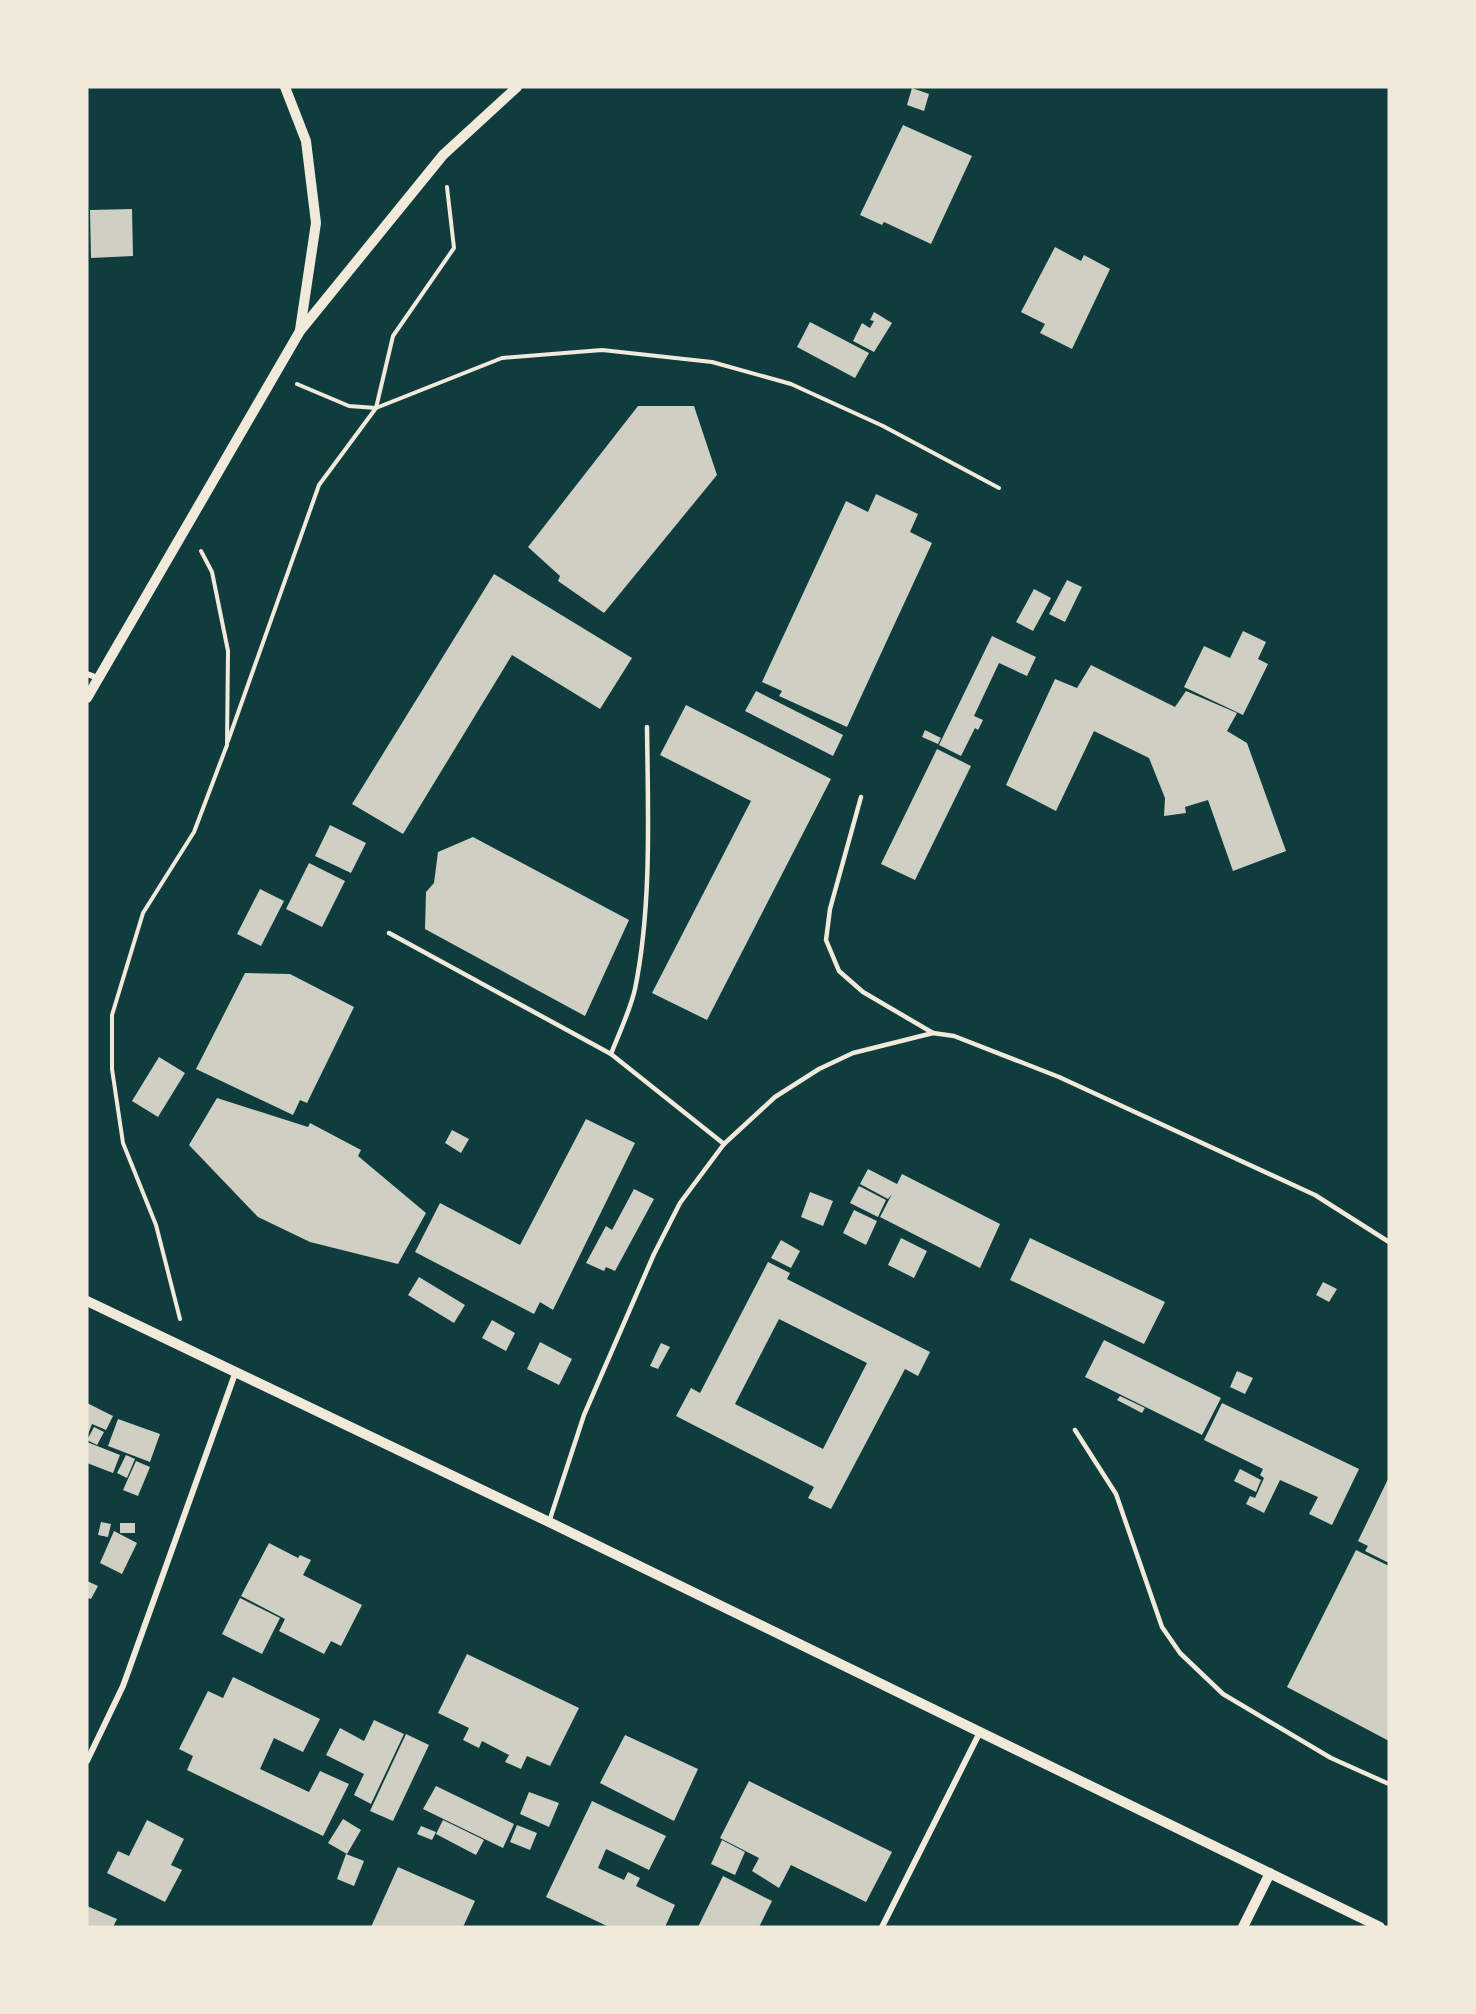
<svg xmlns="http://www.w3.org/2000/svg" width="1476" height="2014" font-family="'DM Sans',sans-serif">
<style>
.building{fill:#cfcfc3;fill-rule:evenodd}
.lines{fill:none;stroke-linecap:round;stroke-linejoin:round}
.path{stroke:#f1e9da;stroke-width:4}
.service{stroke:#f1e9da;stroke-width:4.5}
.minor{stroke:#f1e9da;stroke-width:6}
.tertiary{stroke:#f1e9da;stroke-width:10}
</style>
<rect width="100%" height="100%" fill="#0f3d3e"/>
<!-- building -->
<g class="building">
<path d="M912 88 929 94 924 111 907 105Z"/>
<path d="M903 125 972 156 931 244 884 222 882 225 860 215Z"/>
<path d="M132 209 133 256 91 258 90 210Z"/>
<path d="M1055 247 1081 261 1084 255 1110 269 1072 349 1040 333 1045 324 1021 312Z"/>
<path d="M874 312 892 323 874 352 853 341 862 323 870 328 874 321 870 320Z"/>
<path d="M810 322 869 353 855 378 797 347Z"/>
<path d="M638 406H694L717 475 604 613 558 581 560 576 528 547Z"/>
<path d="M876 494 918 514 910 532 932 543 847 727 779 696 782 691 762 682 846 501 868 512Z"/>
<path d="M494 574 632 658 600 709 512 655 403 834 352 804Z"/>
<path d="M1067 580 1082 587 1065 622 1049 614Z"/>
<path d="M1034 589 1051 598 1033 631 1016 622Z"/>
<path d="M1243 631 1266 642 1258 659 1268 664 1243 715 1184 687 1204 646 1230 658Z"/>
<path d="M992 636 1036 657 1027 676 999 663 974 716 983 720 978 730 975 728 961 756 939 745Z"/>
<path d="M1091 665 1175 707 1186 691 1237 713 1227 731 1247 743 1286 851 1233 871 1208 800 1185 807 1186 813 1164 816 1165 798 1149 758 1094 731 1056 811 1006 785 1055 679 1077 688Z"/>
<path d="M756 691 843 735 833 756 745 711Z"/>
<path d="M686 705 831 779 707 1020 652 993 751 801 660 755Z"/>
<path d="M925 730 941 738 938 744 922 737Z"/>
<path d="M937 749 971 766 915 880 881 864Z"/>
<path d="M330 825 366 843 351 873 315 856Z"/>
<path d="M473 837 629 920 585 1016 425 929 426 892 434 883 438 852Z"/>
<path d="M309 863 345 881 322 927 286 909Z"/>
<path d="M260 889 284 901 261 946 237 934Z"/>
<path d="M245 973 290 974 354 1007 307 1103 300 1100 293 1115 196 1069Z"/>
<path d="M159 1057 185 1073 158 1117 132 1101Z"/>
<path d="M217 1098 308 1127 310 1123 361 1150 358 1156 426 1213 398 1264 310 1242 258 1217 189 1145Z"/>
<path d="M586 1119 635 1143 553 1310 540 1302 534 1314 415 1252 440 1203 520 1245Z"/>
<path d="M452 1130 469 1139 461 1153 445 1143Z"/>
<path d="M868 1169 897 1184 902 1174 1000 1224 980 1268 880 1217 892 1194 888 1199 860 1184Z"/>
<path d="M859 1186 886 1200 878 1217 850 1203Z"/>
<path d="M634 1189 654 1199 615 1271 606 1267 604 1271 586 1263 606 1226 612 1230Z"/>
<path d="M810 1192 833 1201 823 1226 801 1217Z"/>
<path d="M854 1210 877 1221 866 1245 843 1233Z"/>
<path d="M901 1238 927 1251 914 1278 888 1265Z"/>
<path d="M1030 1238 1165 1302 1144 1344 1010 1280Z"/>
<path d="M781 1240 800 1251 791 1268 771 1258Z"/>
<path d="M768 1262 790 1273 787 1279 930 1352 918 1376 905 1369 831 1509 808 1498 814 1487 676 1416 691 1388 700 1393ZM779 1319 867 1363 823 1449 735 1404Z"/>
<path d="M419 1277 465 1305 454 1323 408 1295Z"/>
<path d="M1323 1282 1337 1289 1329 1302 1316 1295Z"/>
<path d="M492 1320 515 1333 506 1351 482 1338Z"/>
<path d="M1104 1340 1221 1398 1202 1435 1085 1377Z"/>
<path d="M540 1342 572 1359 559 1385 527 1369Z"/>
<path d="M661 1343 670 1347 658 1369 650 1366Z"/>
<path d="M1237 1371 1253 1378 1245 1394 1230 1387Z"/>
<path d="M1120 1396 1145 1408 1142 1413 1117 1400Z"/>
<path d="M87 1403 113 1416 106 1430 92 1424 87 1437Z"/>
<path d="M1222 1403 1359 1469 1332 1525 1309 1514 1318 1497 1280 1480 1264 1513 1246 1504 1250 1496 1255 1498 1264 1478 1260 1475 1263 1469 1204 1440Z"/>
<path d="M118 1419 160 1434 150 1462 108 1446Z"/>
<path d="M94 1427 104 1432 97 1445 87 1440Z"/>
<path d="M87 1442 120 1455 113 1473 87 1463Z"/>
<path d="M126 1455 135 1459 127 1478 117 1473Z"/>
<path d="M136 1461 150 1467 138 1496 123 1490Z"/>
<path d="M1240 1469 1261 1480 1256 1492 1234 1481Z"/>
<path d="M1389 1477V1563L1365 1551 1368 1546 1358 1541Z"/>
<path d="M101 1522 111 1524 108 1537 98 1535Z"/>
<rect x="120" y="1523" width="15" height="10"/>
<path d="M114 1531 137 1543 122 1574 100 1563Z"/>
<path d="M269 1543 298 1558 300 1555 311 1560 303 1575 362 1605 341 1646 331 1641 324 1654 279 1631 285 1619 241 1596Z"/>
<path d="M1356 1550 1389 1566V1741L1287 1687Z"/>
<path d="M87 1581 98 1586 91 1599 87 1598Z"/>
<path d="M240 1598 280 1618 262 1654 222 1634Z"/>
<path d="M467 1654 579 1708 550 1766 527 1756 521 1769 505 1762 509 1755 482 1741 479 1748 463 1740 469 1728 438 1713Z"/>
<path d="M233 1677 320 1719 303 1752 274 1738 260 1769 309 1792 320 1771 349 1784 323 1836 187 1770 193 1756 179 1749 208 1691 223 1698Z"/>
<path d="M374 1720 404 1734 371 1804 354 1795 364 1774 326 1755 340 1728 364 1741Z"/>
<path d="M406 1734 429 1745 393 1821 370 1811Z"/>
<path d="M625 1735 698 1769 674 1821 600 1783Z"/>
<path d="M749 1781 892 1852 866 1902 791 1865 779 1888 752 1871 759 1858 720 1838Z"/>
<path d="M436 1786 514 1824 503 1848 423 1809Z"/>
<path d="M529 1792 559 1803 549 1827 520 1814Z"/>
<path d="M592 1801 666 1836 649 1870 606 1849 598 1868 624 1880 628 1872 640 1878 636 1886 675 1905 665 1927H609L546 1897Z"/>
<path d="M343 1819 361 1830 347 1854 328 1843Z"/>
<path d="M147 1820 184 1839 171 1865 182 1870 165 1902 107 1873 118 1851 129 1856Z"/>
<path d="M443 1820 484 1840 476 1855 436 1834Z"/>
<path d="M517 1825 537 1833 530 1850 510 1842Z"/>
<path d="M421 1826 436 1832 432 1840 417 1834Z"/>
<path d="M722 1840 745 1852 735 1875 711 1864Z"/>
<path d="M346 1854 364 1861 354 1886 337 1879Z"/>
<path d="M398 1867 475 1901 463 1927H371Z"/>
<path d="M723 1876 772 1901 759 1927H698Z"/>
<path d="M87 1906 117 1919 113 1927H87Z"/>
</g>
<g class="lines">
<!-- path -->
<g class="path">
<path d="M297 384 349 406 376 408 502 358 602 350 712 362 791 384 883 426 999 488"/>
<path d="M228 741 319 485 376 408 393 336 454 248 447 187"/>
<path d="M180 1319 156 1225 123 1143 112 1069V1015L143 913 194 832 227 745 228 651 212 572 201 551"/>
</g>
<!-- service -->
<g class="service">
<path d="M861 797 830 909 826 940 839 971 863 992 933 1033"/>
<path d="M389 933 611 1054 724 1144"/>
<path d="M611 1054C619 1033 630 1011 635 989 652 906 648 811 647 727"/>
<path d="M1075 1430 1116 1494 1162 1627 1180 1653 1223 1694 1331 1758 1389 1784"/>
<path d="M549 1522 584 1415 654 1254 680 1203 724 1144 775 1097 819 1069 853 1053 933 1033 954 1036 1059 1077 1315 1195 1389 1242"/>
</g>
<!-- minor -->
<g class="minor">
<path d="M87 674 98 678"/>
<path d="M87 1761 123 1686 236 1371"/>
<path d="M882 1927 980 1732"/>
</g>
<!-- tertiary -->
<g class="tertiary">
<path d="M285 87 306 141 316 223 300 330"/>
<path d="M87 698 300 331 443 155 517 87"/>
<path d="M87 1301 549 1522 1380 1927"/>
<path d="M1243 1927 1270 1873"/>
</g>
</g>
<!-- border -->
<rect width="1476" height="2014" fill="none" stroke="#f1e9da" stroke-width="177"/>
</svg>
